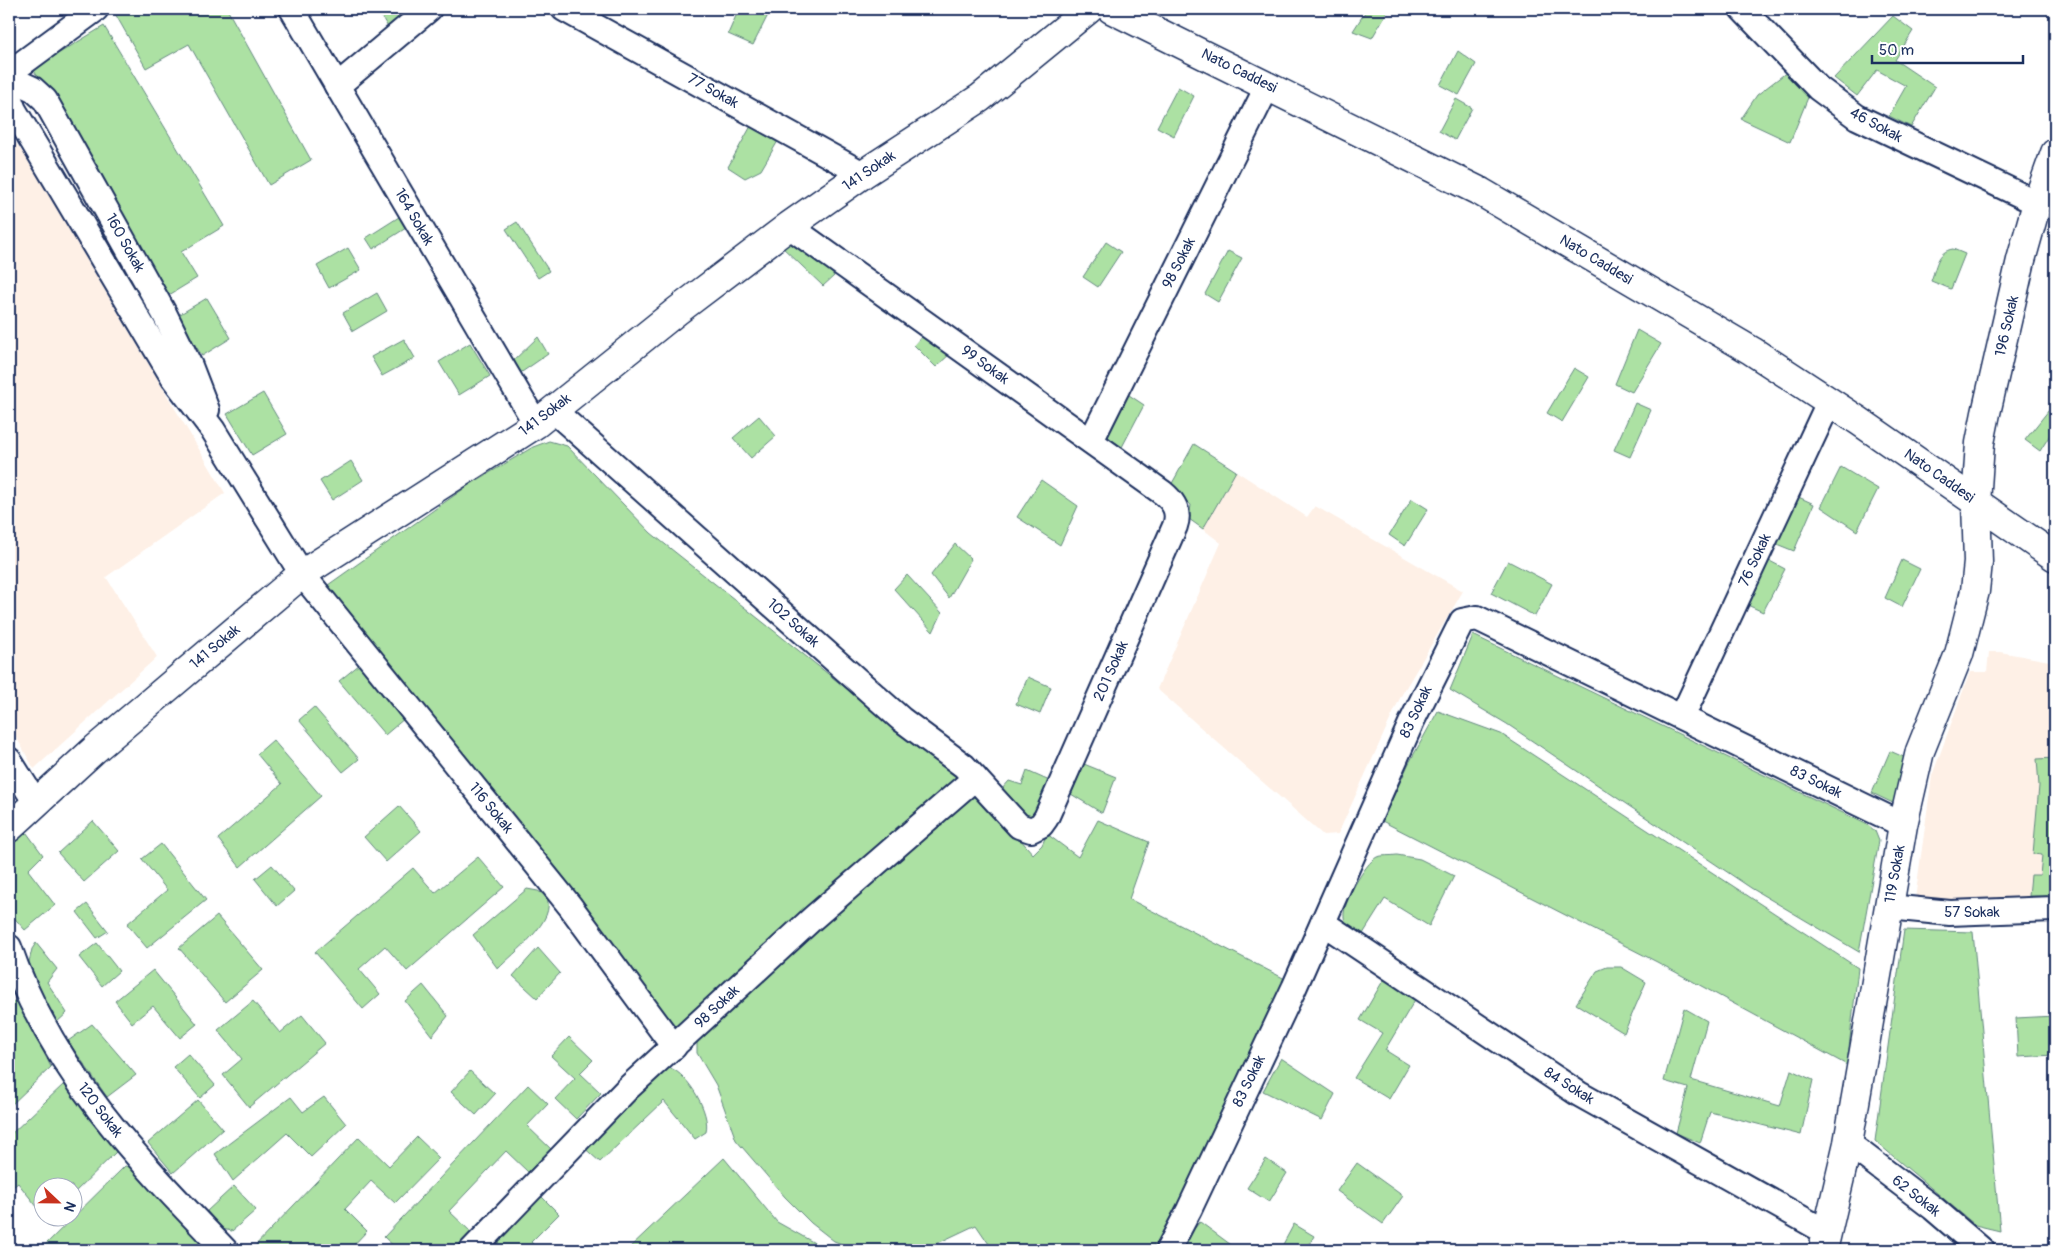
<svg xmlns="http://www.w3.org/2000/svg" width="2064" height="1259" font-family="Pangolin,sans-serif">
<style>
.built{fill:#fef0e6}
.green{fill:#ace1a3;stroke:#648880}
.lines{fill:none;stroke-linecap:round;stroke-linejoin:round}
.street-casing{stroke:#1b2f5e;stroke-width:28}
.secondary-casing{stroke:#1b2f5e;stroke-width:31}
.street{stroke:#fff;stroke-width:24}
.secondary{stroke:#fff;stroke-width:28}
.labels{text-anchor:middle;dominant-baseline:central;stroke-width:4;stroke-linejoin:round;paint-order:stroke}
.street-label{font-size:15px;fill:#1b2f5e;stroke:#fff}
</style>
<rect width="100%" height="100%" fill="#fff"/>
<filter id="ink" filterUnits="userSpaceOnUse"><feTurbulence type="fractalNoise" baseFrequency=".02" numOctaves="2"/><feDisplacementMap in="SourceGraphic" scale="10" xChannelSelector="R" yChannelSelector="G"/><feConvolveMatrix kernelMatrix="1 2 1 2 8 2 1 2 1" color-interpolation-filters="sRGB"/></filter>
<g filter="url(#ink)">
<!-- built -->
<g class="built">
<path d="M9 134 24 154 225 493 106 577 157 657 34 769 9 724Z"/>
<path d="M1236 471 1307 517 1315 506 1463 591 1401 696 1338 834 1323 835 1157 689 1221 543 1203 529Z"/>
<path d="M1989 652H2000L2055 662V899H1915L1932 776 1970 672H1987Z"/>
</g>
<!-- green -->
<g class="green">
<path d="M227 9 311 160 269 185 189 44 146 68 113 10Z"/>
<path d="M377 9H418L392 34Z"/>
<path d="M739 9H771L753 45 728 34Z"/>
<path d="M1367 9H1389L1372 38 1353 31Z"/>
<path d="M1893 16 1913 31 1895 60 1935 87 1911 127 1889 116 1906 86 1877 70 1857 96 1834 78Z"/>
<path d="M104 26 224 226 181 252 197 278 169 295 33 69Z"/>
<path d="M1458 51 1476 64 1459 95 1440 85Z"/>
<path d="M1787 72 1809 95 1790 142 1741 119 1757 95Z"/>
<path d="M1178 87 1194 96 1174 136 1157 127Z"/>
<path d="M1456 99 1472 108 1455 140 1439 131Z"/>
<path d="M751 126 778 141 761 170 745 178 728 167Z"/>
<path d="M399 217 406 228 373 249 366 238Z"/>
<path d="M517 222 549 271 538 278 506 229Z"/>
<path d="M789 240 828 267 834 276 823 286 780 245Z"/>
<path d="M1106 242 1121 252 1098 287 1083 277Z"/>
<path d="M348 248 361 270 329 288 317 266Z"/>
<path d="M1953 249 1965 254 1951 289 1931 281C1936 268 1937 251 1953 249Z"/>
<path d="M1228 251 1242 258 1218 302 1205 294Z"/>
<path d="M377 293 387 311 353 331 343 313Z"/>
<path d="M207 298 231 338 202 356 177 316Z"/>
<path d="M1637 330 1661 344 1632 392 1615 384Z"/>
<path d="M925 333 951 353 936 367 914 345Z"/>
<path d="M538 337 548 354 519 374 511 363Z"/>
<path d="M404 339 415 358 382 376 371 357Z"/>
<path d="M470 343 490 376 459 395 439 362Z"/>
<path d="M1574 368 1589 377 1562 422 1547 413Z"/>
<path d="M263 393 287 434 252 455 227 414Z"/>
<path d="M1126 393 1144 405 1122 447 1105 435Z"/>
<path d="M1635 403 1651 410 1630 457 1614 450Z"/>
<path d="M2049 410 2055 415V427L2040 451 2025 440Z"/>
<path d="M759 416 776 436 751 458 733 438Z"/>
<path d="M549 441 567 446 651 533 960 779 684 1030 666 1028 538 848 321 590 469 485 533 447Z"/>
<path d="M1194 444 1236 471 1203 529 1189 519 1191 505 1170 487Z"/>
<path d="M351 461 363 480 332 500 320 481Z"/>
<path d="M1841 467 1878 489 1857 531 1821 507Z"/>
<path d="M1041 480 1078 506 1060 545 1017 517Z"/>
<path d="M1794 495 1814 504 1794 551 1774 543Z"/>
<path d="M1412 499 1428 509 1405 546 1389 535Z"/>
<path d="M955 544 971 559 949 598 931 575Z"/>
<path d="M1766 559 1785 569 1763 612 1743 603Z"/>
<path d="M1902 560 1920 569 1902 607 1885 598Z"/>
<path d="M1508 561 1552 584 1535 616 1491 593Z"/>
<path d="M907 575 942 613 933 632 894 589Z"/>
<path d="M1473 635 1868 825 1875 831 1879 841 1859 952 1751 888 1507 724 1450 690Z"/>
<path d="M360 664 405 718 385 735 339 681Z"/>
<path d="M1028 677 1051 687 1040 714 1016 704Z"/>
<path d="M314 707 359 759 343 772 299 720Z"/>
<path d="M1438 711 1501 734 1858 968 1847 1065 1657 962 1382 821 1409 763Z"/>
<path d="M273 740 321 796 240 867 218 839 282 784 257 754Z"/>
<path d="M1890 751 1906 758 1895 804 1872 793Z"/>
<path d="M2055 758V896H2029L2031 875H2040L2042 855 2033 854 2039 786 2037 759Z"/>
<path d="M1084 764 1116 777 1102 813 1071 794Z"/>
<path d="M1027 771 1054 783 1040 814 1026 819 1001 790 1009 781 1022 785Z"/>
<path d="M967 791 979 792 1033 854 1042 845 1047 834 1078 857 1098 820 1149 842 1129 899 1289 981 1159 1250H993L976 1225 923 1250H858L834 1241 811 1223 785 1197 736 1140 716 1085 697 1053V1042L702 1032Z"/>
<path d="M399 806 421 831 386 862 364 837Z"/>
<path d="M93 821 119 851 84 882 58 853Z"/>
<path d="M24 829 43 855 28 870 55 905 25 930 9 912V840Z"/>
<path d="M161 844 206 900 147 948 127 924 167 890 142 859Z"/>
<path d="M1397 855 1420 859 1454 876 1429 926 1385 899 1361 937C1353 931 1345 927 1344 917 1342 904 1365 863 1377 857 1382 855 1391 856 1397 855Z"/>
<path d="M478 857 504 887 407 971 385 946 359 969 380 994 363 1009 315 952 413 868 435 893Z"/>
<path d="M272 865 294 891 277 906 255 879Z"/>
<path d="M527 889 538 891 546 896C559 920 513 953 498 969L473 935Z"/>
<path d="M87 904 108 931 97 938 77 912Z"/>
<path d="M217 916 263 970 225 1002 179 948Z"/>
<path d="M1904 930 1973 932 2000 1231 1975 1225 1875 1141Z"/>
<path d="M36 943 57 969 47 982 67 1013 55 1024 29 962 32 949Z"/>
<path d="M97 943 119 971 102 986 79 957Z"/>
<path d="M538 948 560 973 537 998 513 976Z"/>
<path d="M1607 967H1621L1646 982 1624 1033 1576 1004 1597 971Z"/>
<path d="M153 970 197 1024 180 1038 153 1006 132 1023 115 1001Z"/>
<path d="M1384 979 1416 998 1385 1050 1409 1065 1389 1099 1354 1078 1382 1033 1360 1020Z"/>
<path d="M423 985 448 1016 432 1036 405 1001Z"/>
<path d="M9 1001 19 1002 51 1067 9 1107Z"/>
<path d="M253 1001 280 1033 302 1015 325 1043 249 1107 223 1075 242 1059 218 1030Z"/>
<path d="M1684 1008 1707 1021 1691 1080 1780 1106 1791 1070 1813 1080 1801 1135 1710 1112 1700 1143 1676 1133 1688 1088 1664 1081Z"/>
<path d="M2055 1016V1055L2018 1057 2016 1018Z"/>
<path d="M92 1024 136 1075 107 1097 68 1041Z"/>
<path d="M569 1037 593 1060 580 1073 601 1093 576 1119 555 1099 575 1078 551 1056Z"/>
<path d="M188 1054 215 1085 200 1098 173 1067Z"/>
<path d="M1281 1058 1335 1094 1322 1120 1263 1091Z"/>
<path d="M670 1068C688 1074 711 1113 706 1132L695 1139 664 1101 600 1162 581 1145 659 1073Z"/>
<path d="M470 1071 495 1094 476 1115 451 1092Z"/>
<path d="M64 1084 117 1151 73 1194 72 1186H42V1213L18 1183 9 1190V1136Z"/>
<path d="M528 1085 548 1104 527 1126 551 1149 528 1172 506 1151 449 1211 471 1232 454 1250H398L384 1237Z"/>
<path d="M291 1097 303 1112 324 1097 346 1124 311 1157 287 1133 233 1181 215 1154Z"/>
<path d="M198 1100 223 1129 173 1173 148 1143Z"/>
<path d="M359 1137 389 1166 417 1137 439 1158 395 1203 371 1181 345 1209 367 1231 349 1250H251Z"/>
<path d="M724 1158 777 1222 827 1250H627Z"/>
<path d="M1266 1159 1287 1173 1269 1202 1247 1188Z"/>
<path d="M1357 1163 1403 1196 1383 1224 1337 1191Z"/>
<path d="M125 1166 134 1168 211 1250H40Z"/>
<path d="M234 1186 256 1210 232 1231 222 1229 207 1211Z"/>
<path d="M537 1192 559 1214 531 1242 539 1250H491L485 1245Z"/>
<path d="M1200 1222 1238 1250H1179L1186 1238Z"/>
<path d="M1294 1224 1314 1236 1306 1250H1280Z"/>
</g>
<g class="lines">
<defs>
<g id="street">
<path d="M292 9 536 424"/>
<path d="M564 9 863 174"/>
<path d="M1742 9 1818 88 1857 117 2037 203"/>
<path d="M9 73 96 9"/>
<path d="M9 78 33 89 45 100 164 313 190 366 207 410"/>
<path d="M337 86 429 9"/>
<path d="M9 97 14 110 174 379 213 430 302 574 570 906 674 1047"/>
<path d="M553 410 901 719 964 766 1019 826 1031 830 1041 825 1046 818 1175 526C1180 512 1174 502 1163 493L789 226"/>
<path d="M1091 441 1268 85"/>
<path d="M1682 717 1829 402"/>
<path d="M9 760 36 803"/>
<path d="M1889 907 1950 913 2055 909"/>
<path d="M1323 923 1579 1094 1826 1232"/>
<path d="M9 947C51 1070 137 1159 225 1250"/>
<path d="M1848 1143 1933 1208 1982 1250"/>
<path d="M472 1250 627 1089 813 918 975 778"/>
<path d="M1168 1250 1189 1210 1294 988 1412 721 1462 621 1477 618 1903 825"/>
</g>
<g id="secondary">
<path d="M1111 9 1481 192 1752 351 1859 421 2055 557"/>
<path d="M9 828 94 750 302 574 536 424 677 311 789 226 863 174 980 98 1089 9"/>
<path d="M1823 1250 1848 1143 1903 825 1920 751 1959 654 1975 591 1978 562 1976 503 1980 443 1986 413 2021 260 2037 203 2055 153"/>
</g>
</defs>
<!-- street casing -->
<use href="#street" class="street-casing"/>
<!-- secondary casing -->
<use href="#secondary" class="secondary-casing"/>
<!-- street -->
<use href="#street" class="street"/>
<!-- secondary -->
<use href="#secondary" class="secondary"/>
</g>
</g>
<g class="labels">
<!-- street labels -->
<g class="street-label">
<text transform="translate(1239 71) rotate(26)">Nato Caddesi</text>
<text transform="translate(713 91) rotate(29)">77 Sokak</text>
<text transform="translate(1876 125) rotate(28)">46 Sokak</text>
<text transform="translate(869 171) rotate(-34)">141 Sokak</text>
<text transform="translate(414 217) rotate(60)">164 Sokak</text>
<text transform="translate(125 243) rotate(61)">160 Sokak</text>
<text transform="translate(1596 260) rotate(31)">Nato Caddesi</text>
<text transform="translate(1179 263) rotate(-63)">98 Sokak</text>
<text transform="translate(2007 326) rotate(-77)">196 Sokak</text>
<text transform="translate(985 365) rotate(36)">99 Sokak</text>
<text transform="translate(545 415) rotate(-37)">141 Sokak</text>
<text transform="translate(1939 476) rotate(35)">Nato Caddesi</text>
<text transform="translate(1755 560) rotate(-65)">76 Sokak</text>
<text transform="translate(793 623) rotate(42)">102 Sokak</text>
<text transform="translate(215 647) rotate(-40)">141 Sokak</text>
<text transform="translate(1111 671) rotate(-66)">201 Sokak</text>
<text transform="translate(1416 712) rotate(-65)">83 Sokak</text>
<text transform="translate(1816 782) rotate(26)">83 Sokak</text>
<text transform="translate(491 808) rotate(51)">116 Sokak</text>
<text transform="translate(1895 874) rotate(-80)">119 Sokak</text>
<text x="1972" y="912">57 Sokak</text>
<text transform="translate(717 1007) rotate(-43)">98 Sokak</text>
<text transform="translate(1249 1081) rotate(-64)">83 Sokak</text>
<text transform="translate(1569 1086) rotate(32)">84 Sokak</text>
<text transform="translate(100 1110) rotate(53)">120 Sokak</text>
<text transform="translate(1916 1196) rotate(38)">62 Sokak</text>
</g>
</g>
<!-- margin -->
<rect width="2064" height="1259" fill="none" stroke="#fff" stroke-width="30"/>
<rect x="15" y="15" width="2034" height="1229" fill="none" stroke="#1b2f5e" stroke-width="2" filter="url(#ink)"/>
<!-- north arrow -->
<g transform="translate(58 1202) rotate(112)"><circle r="24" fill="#ffffff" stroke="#a4acbf"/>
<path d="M0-4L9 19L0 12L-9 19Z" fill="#c8321e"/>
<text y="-8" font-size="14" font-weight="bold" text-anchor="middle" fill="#1b2f5e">N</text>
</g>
<!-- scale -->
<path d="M1872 55v8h151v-8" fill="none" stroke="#1b2f5e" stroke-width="2.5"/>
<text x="1879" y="55" font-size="15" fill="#1b2f5e" stroke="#ffffff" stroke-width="4" paint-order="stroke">50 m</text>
</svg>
